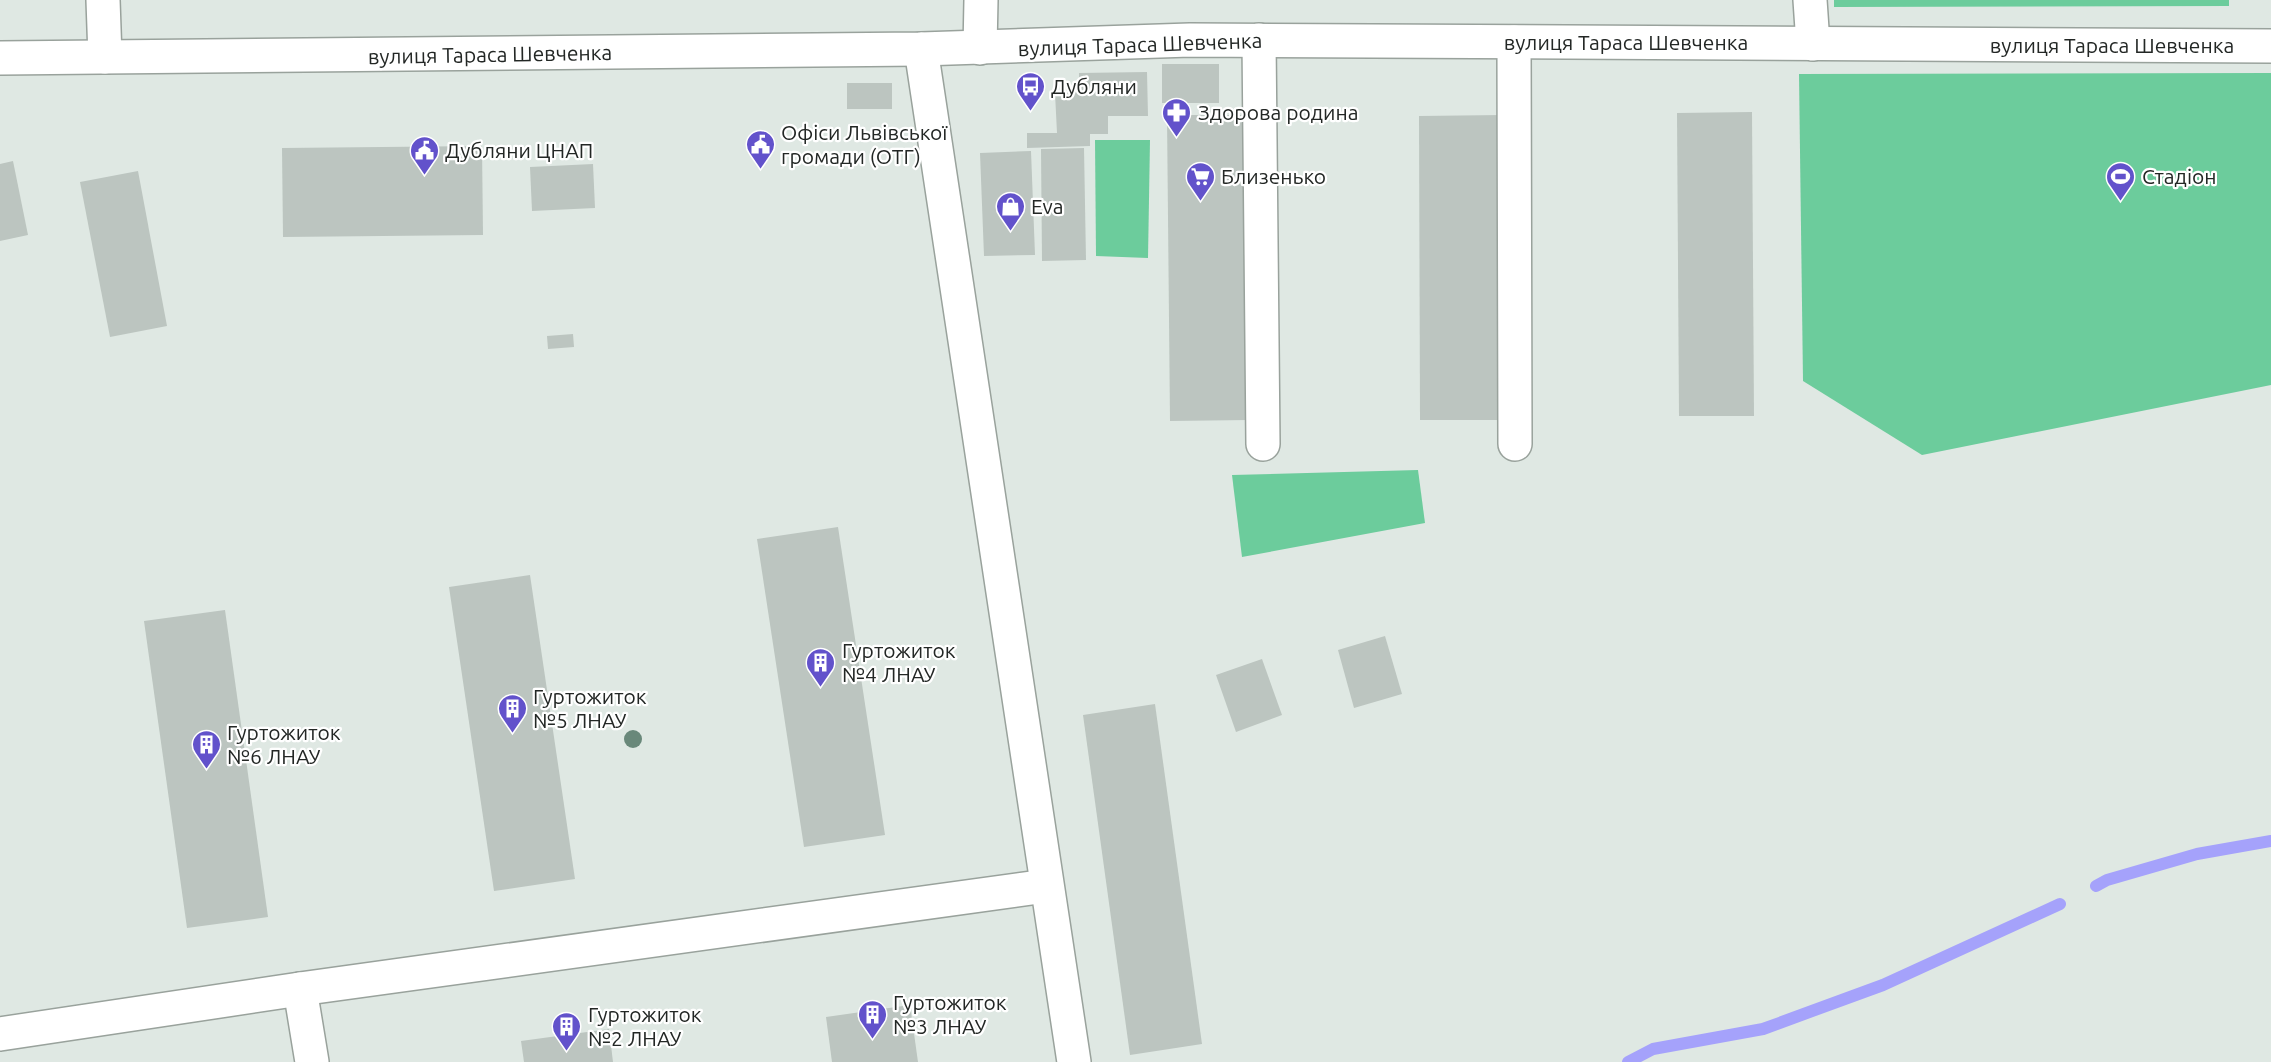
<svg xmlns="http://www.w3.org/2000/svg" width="2271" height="1062" font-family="Ubuntu,sans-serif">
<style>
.green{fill:#6ccc9c}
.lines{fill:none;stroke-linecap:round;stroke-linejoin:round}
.stream{stroke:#a5a2fb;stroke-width:12}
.building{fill:#bcc5c0}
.minor-casing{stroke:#99a29c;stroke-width:36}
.minor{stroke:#fff;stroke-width:33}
.tree{fill:#69887a}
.labels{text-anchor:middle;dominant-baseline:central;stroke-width:4.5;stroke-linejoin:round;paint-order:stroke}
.street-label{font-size:21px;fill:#232725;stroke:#fff}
.poi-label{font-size:21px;fill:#232725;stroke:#fff;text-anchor:start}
</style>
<rect width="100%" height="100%" fill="#dfe8e3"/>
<!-- green -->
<g class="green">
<path d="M1834 0H2229V6L1834 7Z"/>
<path d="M2271 73V385L1922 455 1803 381 1799 74Z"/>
<path d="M1095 140H1150L1148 258 1096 256Z"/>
<path d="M1418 470 1425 523 1242 557 1232 475Z"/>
</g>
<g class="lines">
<!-- stream -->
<g class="stream">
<path d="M2096 886 2107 880 2197 854 2271 841"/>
<path d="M1628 1062 1653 1049 1763 1029 1883 985 2060 904"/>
</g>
</g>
<!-- building -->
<g class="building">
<rect x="1162" y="64" width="57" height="39"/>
<path d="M1147 72 1148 116H1108V134H1090V146L1027 148V133H1057L1055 93 1079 92V73Z"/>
<rect x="847" y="83" width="45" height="26"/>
<path d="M1752 112 1754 416H1679L1677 113Z"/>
<path d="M1167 115H1247L1249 420 1170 421Z"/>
<path d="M1502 115 1503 420H1420L1419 116Z"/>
<path d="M482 146 483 235 283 237 282 148Z"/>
<path d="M1084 148 1086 260 1042 261 1041 149Z"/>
<path d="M1031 151 1035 255 984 256 980 153Z"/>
<path d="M13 161 28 235 0 241V164Z"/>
<path d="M593 164 595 208 532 211 530 167Z"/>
<path d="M138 171 167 326 110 337 80 182Z"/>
<path d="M573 334 574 347 548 349 547 336Z"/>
<path d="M838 527 885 835 804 847 757 539Z"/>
<path d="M530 575 575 879 494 891 449 587Z"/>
<path d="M225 610 268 917 187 928 144 621Z"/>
<path d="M1385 636 1402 694 1354 708 1338 650Z"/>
<path d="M1262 659 1282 715 1236 732 1216 675Z"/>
<path d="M1155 704 1202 1044 1130 1055 1083 715Z"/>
<path d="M910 1005 918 1062H832L826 1017Z"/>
<path d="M609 1029 613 1062H524L521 1041Z"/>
</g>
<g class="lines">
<defs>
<g id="minor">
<path d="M103 0 105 57"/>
<path d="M1810 0 1813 44"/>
<path d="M1259 40 1263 444"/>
<path d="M1514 42 1515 444"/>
<path d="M980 48 981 0"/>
<path d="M921 49 1074 1062"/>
<path d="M0 58 921 49 1190 40 2271 46"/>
<path d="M300 989 312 1062"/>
<path d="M0 1034 300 989 1046 886"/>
</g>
</defs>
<!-- minor casing -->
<use href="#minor" class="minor-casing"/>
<!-- minor -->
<use href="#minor" class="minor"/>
</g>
<!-- trees -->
<circle class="tree" cx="633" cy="739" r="9"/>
<!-- icons -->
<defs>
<symbol id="bus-pin" viewBox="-11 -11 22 30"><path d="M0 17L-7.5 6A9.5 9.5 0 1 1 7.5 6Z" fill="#6252cb" stroke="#fff"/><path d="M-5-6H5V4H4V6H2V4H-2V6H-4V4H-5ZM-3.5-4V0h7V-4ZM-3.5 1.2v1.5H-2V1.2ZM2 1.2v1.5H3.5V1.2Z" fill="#fff"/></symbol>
<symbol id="pharmacy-pin" viewBox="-11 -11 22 30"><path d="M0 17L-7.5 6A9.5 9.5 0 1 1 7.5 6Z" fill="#6252cb" stroke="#fff"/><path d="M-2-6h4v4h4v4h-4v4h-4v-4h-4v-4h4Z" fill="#fff"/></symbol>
<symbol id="civic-pin" viewBox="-11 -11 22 30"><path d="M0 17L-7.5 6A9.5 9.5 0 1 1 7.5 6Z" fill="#6252cb" stroke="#fff"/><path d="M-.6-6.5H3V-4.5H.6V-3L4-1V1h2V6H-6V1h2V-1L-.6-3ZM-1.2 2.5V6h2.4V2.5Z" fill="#fff"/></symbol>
<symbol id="supermarket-pin" viewBox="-11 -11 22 30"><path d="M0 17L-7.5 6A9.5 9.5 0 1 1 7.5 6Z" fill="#6252cb" stroke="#fff"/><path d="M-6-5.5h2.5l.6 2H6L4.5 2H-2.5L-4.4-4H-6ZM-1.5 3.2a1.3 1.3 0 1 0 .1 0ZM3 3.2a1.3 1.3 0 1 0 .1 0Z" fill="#fff"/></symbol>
<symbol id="stadium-pin" viewBox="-11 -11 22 30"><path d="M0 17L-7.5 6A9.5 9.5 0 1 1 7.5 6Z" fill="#6252cb" stroke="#fff"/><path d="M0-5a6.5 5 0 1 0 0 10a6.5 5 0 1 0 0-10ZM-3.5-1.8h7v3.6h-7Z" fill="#fff"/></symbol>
<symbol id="shop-pin" viewBox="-11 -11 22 30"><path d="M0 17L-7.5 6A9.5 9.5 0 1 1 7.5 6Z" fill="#6252cb" stroke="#fff"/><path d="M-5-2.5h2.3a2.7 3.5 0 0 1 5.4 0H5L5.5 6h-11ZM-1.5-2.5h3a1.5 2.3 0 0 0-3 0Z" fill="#fff"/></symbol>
<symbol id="building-pin" viewBox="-11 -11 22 30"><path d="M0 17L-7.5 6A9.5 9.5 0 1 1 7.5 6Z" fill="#6252cb" stroke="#fff"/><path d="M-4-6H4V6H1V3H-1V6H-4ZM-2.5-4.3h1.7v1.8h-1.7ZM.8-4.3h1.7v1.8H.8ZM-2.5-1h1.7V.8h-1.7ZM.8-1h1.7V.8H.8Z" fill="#fff"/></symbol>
</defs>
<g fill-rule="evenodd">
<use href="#bus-pin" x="1014" y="70" width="33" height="45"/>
<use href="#pharmacy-pin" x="1160" y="96" width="33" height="45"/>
<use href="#civic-pin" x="744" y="128" width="33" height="45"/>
<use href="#civic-pin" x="408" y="134" width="33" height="45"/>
<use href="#supermarket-pin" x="1184" y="160" width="33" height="45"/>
<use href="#stadium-pin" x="2104" y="160" width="33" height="45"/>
<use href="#shop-pin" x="994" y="190" width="33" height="45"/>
<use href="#building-pin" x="804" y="646" width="33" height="45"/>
<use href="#building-pin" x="496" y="692" width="33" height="45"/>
<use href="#building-pin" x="190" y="728" width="33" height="45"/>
<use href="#building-pin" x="856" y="998" width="33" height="45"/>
<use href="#building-pin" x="550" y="1010" width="33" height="45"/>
</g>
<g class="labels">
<!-- street labels -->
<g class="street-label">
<text x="1626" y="42">вулиця Тараса Шевченка</text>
<text transform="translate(1140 44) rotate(-2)">вулиця Тараса Шевченка</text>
<text x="2112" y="45">вулиця Тараса Шевченка</text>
<text transform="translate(490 54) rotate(-1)">вулиця Тараса Шевченка</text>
</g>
<!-- poi labels -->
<g class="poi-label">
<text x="1051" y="86">Дубляни</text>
<text x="1198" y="112">Здорова родина</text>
<text x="781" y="132">Офіси Львівської<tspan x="781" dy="24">громади (ОТГ)</tspan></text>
<text x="445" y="150">Дубляни ЦНАП</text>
<text x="1221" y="176">Близенько</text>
<text x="2142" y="176">Стадіон</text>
<text x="1031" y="206">Eva</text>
<text x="842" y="650">Гуртожиток<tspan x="842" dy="24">№4 ЛНАУ</tspan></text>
<text x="533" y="696">Гуртожиток<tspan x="533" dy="24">№5 ЛНАУ</tspan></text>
<text x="227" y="732">Гуртожиток<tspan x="227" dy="24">№6 ЛНАУ</tspan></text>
<text x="893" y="1002">Гуртожиток<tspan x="893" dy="24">№3 ЛНАУ</tspan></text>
<text x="588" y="1014">Гуртожиток<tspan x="588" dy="24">№2 ЛНАУ</tspan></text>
</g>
</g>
</svg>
